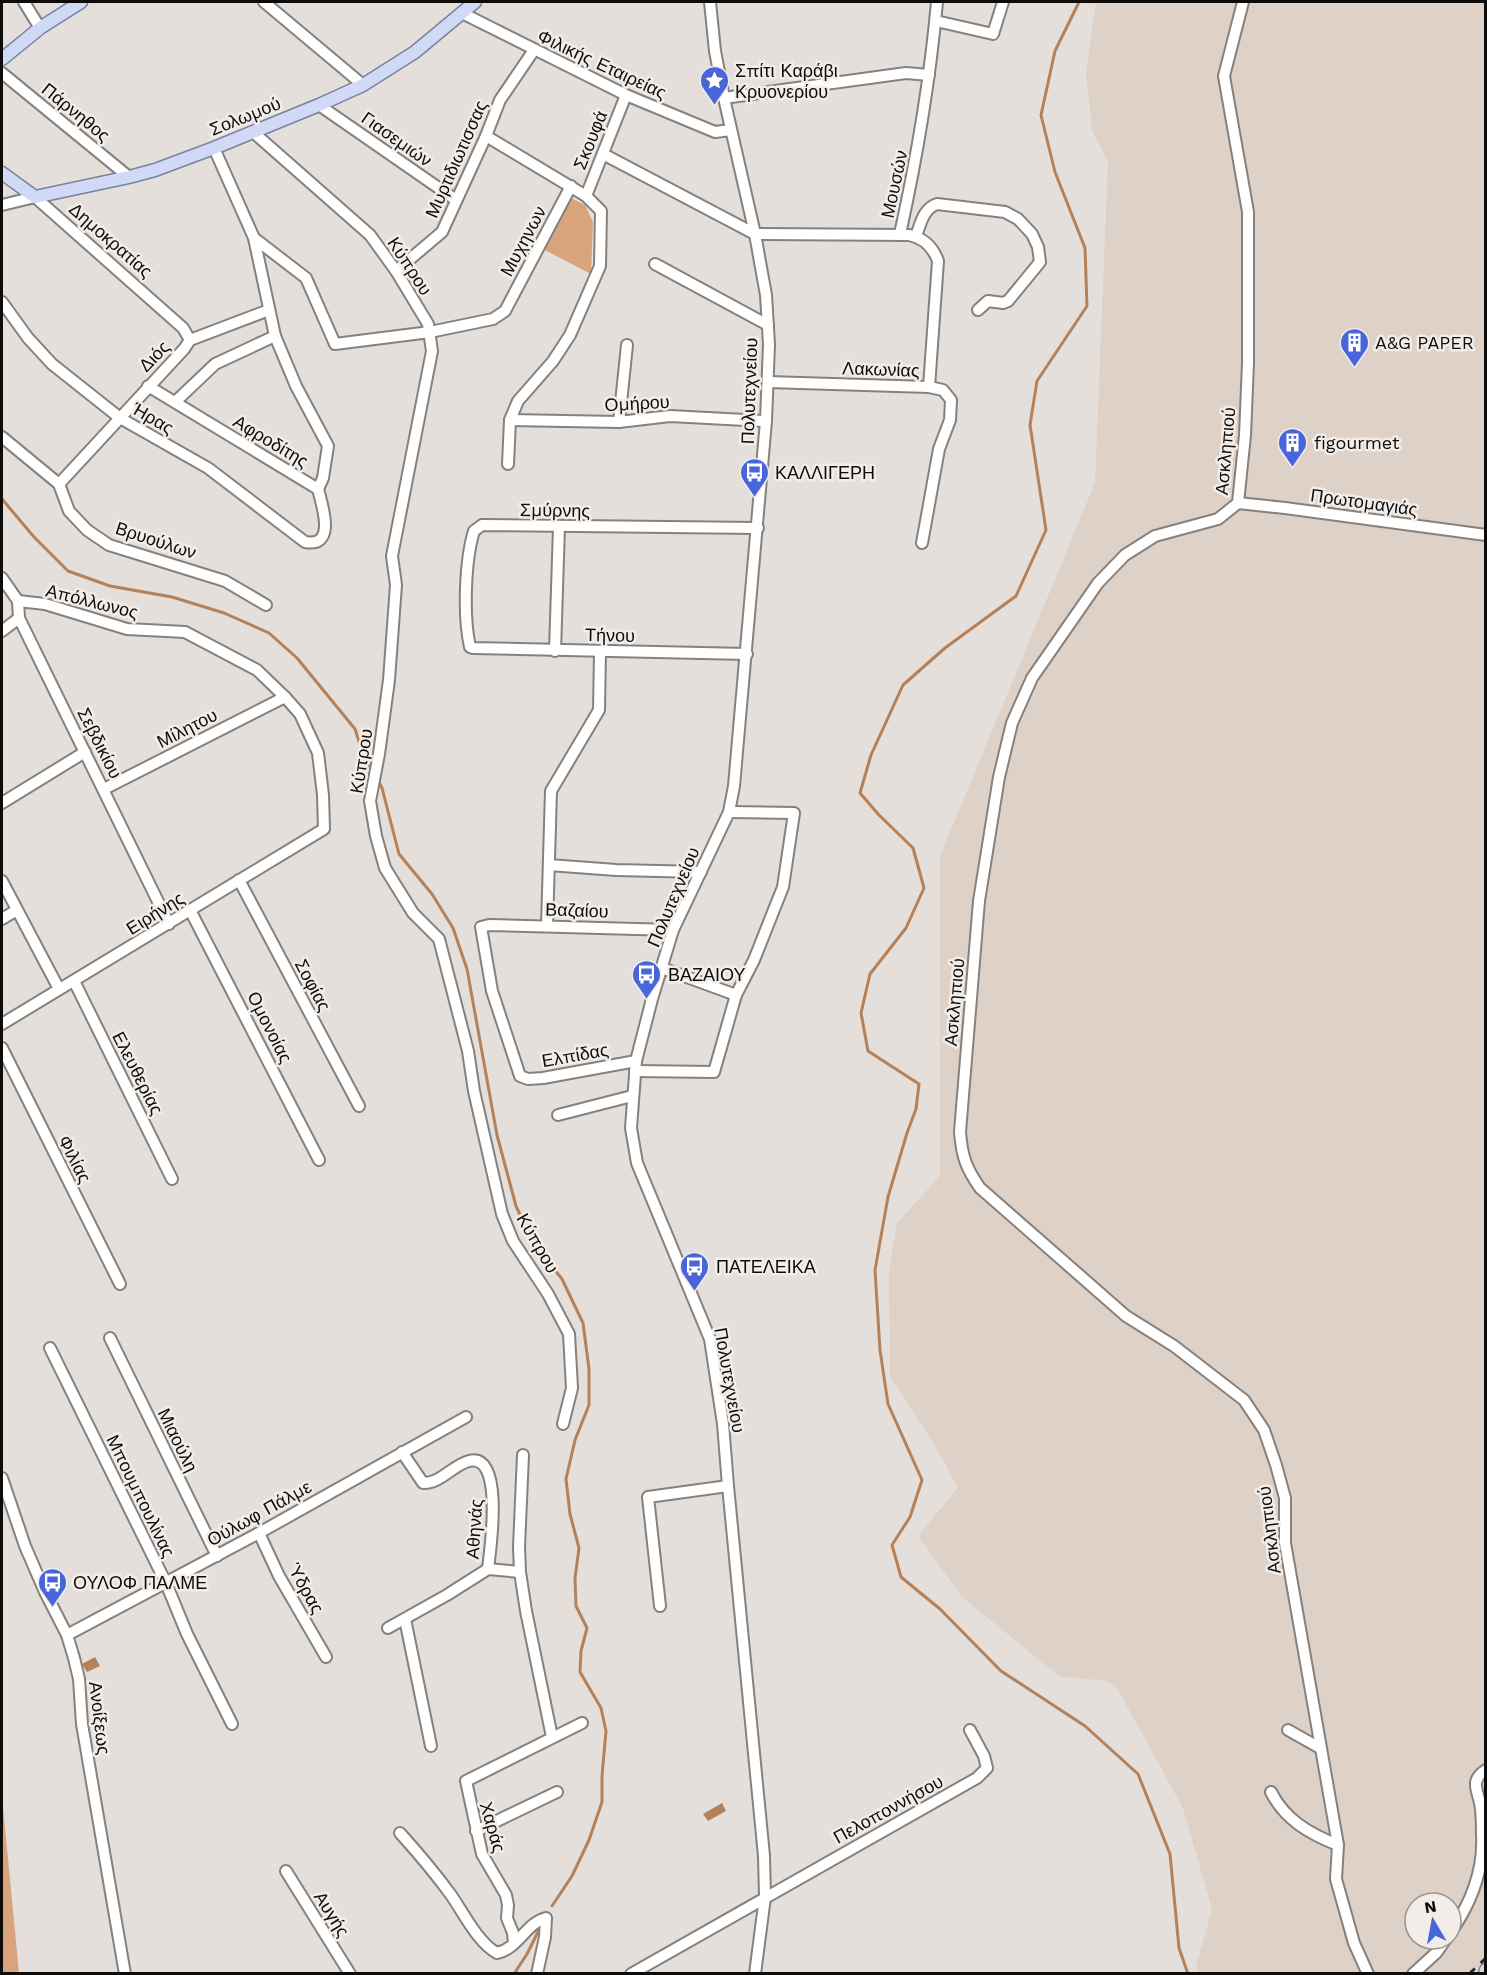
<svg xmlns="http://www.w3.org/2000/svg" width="1487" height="1975" font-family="'Work Sans',sans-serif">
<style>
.built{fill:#ddd1c8;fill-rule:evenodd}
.green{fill:#d9a47b}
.water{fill:#b58158}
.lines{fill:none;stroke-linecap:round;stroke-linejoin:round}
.stream{stroke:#b58158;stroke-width:3}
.minor-casing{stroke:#86817d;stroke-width:14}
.major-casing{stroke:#7882a0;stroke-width:15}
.minor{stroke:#fff;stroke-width:10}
.major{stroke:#d0daf7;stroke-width:12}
.rail{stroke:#2b2827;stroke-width:3;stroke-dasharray:8 8;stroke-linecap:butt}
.labels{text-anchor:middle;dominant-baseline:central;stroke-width:5;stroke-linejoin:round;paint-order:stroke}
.street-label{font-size:18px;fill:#0e0c0b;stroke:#f2ede8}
.poi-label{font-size:18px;fill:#0e0c0b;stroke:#f2ede8;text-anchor:start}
</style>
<rect width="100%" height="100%" fill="#e5dfdb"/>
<!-- built -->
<path class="built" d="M1096 2H1485V1970L1480 1974 1199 1973 1196 1966 1212 1909 1183 1808 1118 1690 1107 1681 1059 1676 962 1597 918 1536 958 1488 936 1447 890 1376 889 1271 897 1223 940 1176V856L1095 483 1108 161 1092 131 1086 72ZM1415 1903H1451V1939H1415Z"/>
<!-- green -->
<g class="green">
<path d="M569 197 585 205 593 222 591 274 541 248Z"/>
<path d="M2 1796 19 1973H2Z"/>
</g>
<!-- water -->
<g class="water">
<path d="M95 1657 100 1666 87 1672 82 1664Z"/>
<path d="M722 1803 726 1811 708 1821 703 1814Z"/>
</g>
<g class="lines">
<!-- stream -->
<g class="stream">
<path d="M1079 2 1055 51 1041 115 1055 172 1085 248 1087 306 1037 381 1030 425 1046 530 1016 596 945 648 903 685 871 755 860 793 879 815 913 848 924 888 906 928 870 974 861 1013 868 1051 919 1084 916 1109 907 1133 888 1197 875 1270 880 1350 888 1404 922 1480 910 1517 892 1545 901 1577 940 1609 1001 1671 1085 1726 1138 1774 1170 1854 1179 1948 1188 1974"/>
<path d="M2 499 34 537 68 571 110 586 172 597 224 613 269 633 297 658 355 729 364 757 371 769"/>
<path d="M379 782 382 788 399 854 432 894 453 928 467 969 497 1135 516 1206 533 1243 562 1279 583 1323 589 1369V1405L575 1440 566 1479 570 1514 579 1548 575 1578 576 1606 587 1628 581 1651 580 1672 601 1708 606 1731 602 1776V1802L589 1840 572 1876 552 1906"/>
<path d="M514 1974 527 1954 541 1926"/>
</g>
<defs>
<g id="minor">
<path d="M24 2 40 28"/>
<path d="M264 2 363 85"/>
<path d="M710 2 715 51 724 98 755 234 766 295 769 344 766 421 734 786 729 812 673 930 652 999 636 1061 631 1128 637 1163 710 1339 723 1424 728 1486 764 1856 765 1897 755 1974"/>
<path d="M1243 2 1224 76 1248 212V363L1245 435 1238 503 1218 519 1155 536 1125 555 1098 583 1032 678 1012 723 999 777 979 901 960 1132C962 1157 966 1168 980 1188L1126 1316 1174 1346 1244 1400 1264 1430 1276 1465 1285 1498V1543L1338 1845 1336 1879 1354 1943 1368 1974"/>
<path d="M462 13 626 95 715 132 731 130"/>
<path d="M936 21 993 34 1003 2"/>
<path d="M2 73 129 177"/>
<path d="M724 98 906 73 929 75"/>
<path d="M319 105 456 200"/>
<path d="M253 132 370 235 396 271 428 324 432 351 392 556 396 585 389 680 379 754 370 801 376 836 385 868 413 913 439 939 468 1051 474 1091 502 1214 513 1241 548 1294 569 1334 572 1388 563 1424"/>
<path d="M486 136 586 196 601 211 600 266 570 335 553 361 518 401 510 420 508 464"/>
<path d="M214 148 254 238 275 336 296 386 328 446 323 478 318 489"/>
<path d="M603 154 755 234 909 235C924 238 933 247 938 261L929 387"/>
<path d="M586 196 626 95"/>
<path d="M2 205 35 197 183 328 190 340"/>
<path d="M900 234C917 157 930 80 937 2"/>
<path d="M916 236C921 223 923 209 937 204L1005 212 1018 219 1032 234 1038 247 1040 262 1008 301 1003 303 988 301 978 310"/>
<path d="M254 238 306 278 335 344 430 332 493 319 505 311 571 186"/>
<path d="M655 264 768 325"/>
<path d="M396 271 442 232 486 136 500 100 534 50"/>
<path d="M2 302 28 338 52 364 120 418 208 468 305 542C337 548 322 505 318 489L148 386"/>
<path d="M768 382 929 387 943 390 951 400 950 420 939 449 922 543"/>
<path d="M175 402 215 364 275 336"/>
<path d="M510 420 619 422 670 416 766 421"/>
<path d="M619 422 627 345"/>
<path d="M2 437 59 484 69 511 87 530 109 545 225 581 266 605"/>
<path d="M59 484 184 349 190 340 269 310"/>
<path d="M1238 503 1285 508 1486 535"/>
<path d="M2 578 18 601 19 618 169 924"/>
<path d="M2 631 19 618"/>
<path d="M555 651 559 527"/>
<path d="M747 654 473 648 470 647C463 616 465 560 474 531L482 525 758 528"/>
<path d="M104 789 285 697"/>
<path d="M2 803 85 752"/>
<path d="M549 865 616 870 701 872"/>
<path d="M239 880 359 1106"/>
<path d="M2 881 59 989"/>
<path d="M190 910 319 1160"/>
<path d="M2 919 17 910"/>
<path d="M547 926 551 791 599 710 600 652"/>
<path d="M662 968 736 995"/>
<path d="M74 981 172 1179"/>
<path d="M2 1024 324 829 323 795 318 753 300 714 285 697 257 670 185 632 127 629 45 604 18 601"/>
<path d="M2 1048 120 1284"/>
<path d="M636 1061 543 1078 528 1079 520 1076 492 991 481 927 489 925 673 930"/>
<path d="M635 1071 714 1072 736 995 754 960 783 887 794 813 729 812"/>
<path d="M558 1115 632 1096"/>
<path d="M110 1338 217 1556"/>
<path d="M50 1348 166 1583 187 1634 232 1724"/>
<path d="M402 1452 423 1483C440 1484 453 1465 469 1461 505 1452 490 1551 488 1569"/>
<path d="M523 1455 519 1547 520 1572 526 1611 552 1737"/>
<path d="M2 1478 25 1546 45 1592 67 1635 74 1658 79 1679 82 1724 125 1974"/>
<path d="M259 1533 279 1576 326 1657"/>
<path d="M488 1569 520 1572"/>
<path d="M660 1606 648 1497 728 1486"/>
<path d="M405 1619 431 1746"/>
<path d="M388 1628 447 1595 488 1569"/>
<path d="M67 1635 259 1533 466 1417"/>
<path d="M1288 1730 1320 1748"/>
<path d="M1271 1792C1285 1820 1310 1834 1338 1845"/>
<path d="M476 1831 557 1792"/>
<path d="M400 1833C418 1853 435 1873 451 1895 463 1912 478 1943 497 1953 518 1949 526 1923 546 1918L545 1937 537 1974"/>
<path d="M286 1871 350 1974"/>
<path d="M1451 1932C1471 1903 1484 1871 1482 1835 1482 1825 1482 1813 1480 1803 1477 1789 1470 1780 1486 1770"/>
<path d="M514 1943 513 1933 507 1918 508 1905 506 1895 482 1854 466 1781 582 1723"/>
<path d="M631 1974 977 1778 987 1768 984 1756 970 1730"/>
<path d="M1413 1974 1436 1953 1446 1939"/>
</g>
<g id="major">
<path d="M2 59 40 28 81 2"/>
<path d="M2 173 35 197 129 177 155 170 214 148 319 105 363 85 415 52 475 2"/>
<path d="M1485 1974 1486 1970"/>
</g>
</defs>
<!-- minor casing -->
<use href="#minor" class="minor-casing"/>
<!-- major casing -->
<use href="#major" class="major-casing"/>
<!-- minor -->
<use href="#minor" class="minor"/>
<!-- major -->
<use href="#major" class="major"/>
<!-- rail -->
<path class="rail" d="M1469 1974 1486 1958"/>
</g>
<!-- icons -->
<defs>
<symbol id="sight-pin" viewBox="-11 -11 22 30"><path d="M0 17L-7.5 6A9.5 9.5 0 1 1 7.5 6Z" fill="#4866da" stroke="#f2ede8"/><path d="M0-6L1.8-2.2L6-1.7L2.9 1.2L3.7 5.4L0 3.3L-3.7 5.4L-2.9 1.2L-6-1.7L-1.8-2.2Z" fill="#fff"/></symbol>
<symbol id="building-pin" viewBox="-11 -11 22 30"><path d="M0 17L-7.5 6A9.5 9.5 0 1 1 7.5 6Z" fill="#4866da" stroke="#f2ede8"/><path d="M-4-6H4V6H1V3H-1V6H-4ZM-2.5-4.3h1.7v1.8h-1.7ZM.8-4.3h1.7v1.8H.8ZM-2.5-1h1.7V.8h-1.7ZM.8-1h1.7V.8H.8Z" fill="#fff"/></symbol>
<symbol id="bus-pin" viewBox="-11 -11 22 30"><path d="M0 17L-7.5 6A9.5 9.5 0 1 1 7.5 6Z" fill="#4866da" stroke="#f2ede8"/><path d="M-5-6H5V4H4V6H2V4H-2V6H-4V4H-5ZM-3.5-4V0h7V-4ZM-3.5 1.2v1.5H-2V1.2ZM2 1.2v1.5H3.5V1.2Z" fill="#fff"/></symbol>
</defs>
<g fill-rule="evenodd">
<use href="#sight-pin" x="698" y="64" width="33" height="45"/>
<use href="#building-pin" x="1338" y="326" width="33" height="45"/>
<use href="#building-pin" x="1276" y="426" width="33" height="45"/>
<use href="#bus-pin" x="738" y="456" width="33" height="45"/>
<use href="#bus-pin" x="630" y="958" width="33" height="45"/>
<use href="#bus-pin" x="678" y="1250" width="33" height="45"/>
<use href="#bus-pin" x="36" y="1566" width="33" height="45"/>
</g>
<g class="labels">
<!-- street labels -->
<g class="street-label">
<text transform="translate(602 64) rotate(25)">Φιλικής Εταιρείας</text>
<text transform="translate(76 112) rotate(39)">Πάρνηθος</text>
<text transform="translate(245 116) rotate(-22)">Σολωμού</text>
<text transform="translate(397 139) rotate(35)">Γιασεμιών</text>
<text transform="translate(590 140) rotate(-68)">Σκουφά</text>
<text transform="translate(456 159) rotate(-66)">Μυρτιδιωτισσας</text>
<text transform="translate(894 184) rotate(-78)">Μουσών</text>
<text transform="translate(111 240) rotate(41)">Δημοκρατίας</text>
<text transform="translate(523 241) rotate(-62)">Μυχηνων</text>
<text transform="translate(410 266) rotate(57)">Κύπρου</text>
<text transform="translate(154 356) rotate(-46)">Διός</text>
<text transform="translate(881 369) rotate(2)">Λακωνίας</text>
<text transform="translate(749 391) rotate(-88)">Πολυτεχνείου</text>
<text transform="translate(637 403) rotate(-3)">Ομήρου</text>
<text transform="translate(153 418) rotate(30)">Ήρας</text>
<text transform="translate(271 441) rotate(31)">Αφροδίτης</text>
<text transform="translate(1225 451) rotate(-85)">Ασκληπιού</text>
<text transform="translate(1364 502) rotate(8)">Πρωτομαγιάς</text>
<text transform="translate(555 510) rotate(1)">Σμύρνης</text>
<text transform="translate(156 540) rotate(18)">Βρυούλων</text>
<text transform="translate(92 601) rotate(14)">Απόλλωνος</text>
<text transform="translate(610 635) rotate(1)">Τήνου</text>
<text transform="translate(187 728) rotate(-27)">Μίλητου</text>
<text transform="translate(100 743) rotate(63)">Σεβδικίου</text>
<text transform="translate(361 761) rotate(-81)">Κύπρου</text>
<text transform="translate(673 897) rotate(-67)">Πολυτεχνείου</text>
<text transform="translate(577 910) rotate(2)">Βαζαίου</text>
<text transform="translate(155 913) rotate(-32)">Ειρήνης</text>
<text transform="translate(313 985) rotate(62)">Σοφίας</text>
<text transform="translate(954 1002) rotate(-85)">Ασκληπιού</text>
<text transform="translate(270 1027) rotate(63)">Ομονοίας</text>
<text transform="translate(575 1055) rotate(-10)">Ελπίδας</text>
<text transform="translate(138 1073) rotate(63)">Ελευθερίας</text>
<text transform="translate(75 1159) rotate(63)">Φιλίας</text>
<text transform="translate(538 1243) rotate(60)">Κύπρου</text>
<text transform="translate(730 1380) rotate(80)">Πολυτεχνείου</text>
<text transform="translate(178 1440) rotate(64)">Μιαούλη</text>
<text transform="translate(141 1496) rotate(64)">Μπουμπουλίνας</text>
<text transform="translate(259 1513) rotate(-29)">Ούλωφ Πάλμε</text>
<text transform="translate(474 1529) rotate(-86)">Αθηνάς</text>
<text transform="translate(1269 1530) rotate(-97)">Ασκληπιού</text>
<text transform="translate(306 1588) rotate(61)">Ύδρας</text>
<text transform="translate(100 1718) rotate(83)">Ανοίξεως</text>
<text transform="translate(888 1809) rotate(-29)">Πελοποννήσου</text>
<text transform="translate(493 1827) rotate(74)">Χαράς</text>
<text transform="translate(332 1914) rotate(58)">Αυγής</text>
</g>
<!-- poi labels -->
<g class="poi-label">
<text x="735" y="70">Σπίτι Καράβι<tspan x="735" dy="21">Κρυονερίου</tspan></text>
<text x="1375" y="342">A&amp;G PAPER</text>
<text x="1314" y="442">figourmet</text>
<text x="775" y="472">ΚΑΛΛΙΓΕΡΗ</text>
<text x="668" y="974">ΒΑΖΑΙΟΥ</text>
<text x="716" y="1266">ΠΑΤΕΛΕΙΚΑ</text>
<text x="73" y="1582">ΟΥΛΟΦ ΠΑΛΜΕ</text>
</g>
</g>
<!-- border -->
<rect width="1487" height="1975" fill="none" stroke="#0e0c0b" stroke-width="6"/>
<!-- north arrow -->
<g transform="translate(1433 1921) rotate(350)"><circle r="28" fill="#f2ede8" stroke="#979390" stroke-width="1.5"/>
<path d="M0-4.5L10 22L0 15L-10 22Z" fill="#4866da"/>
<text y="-9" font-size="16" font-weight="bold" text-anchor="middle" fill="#0e0c0b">N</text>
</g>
</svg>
